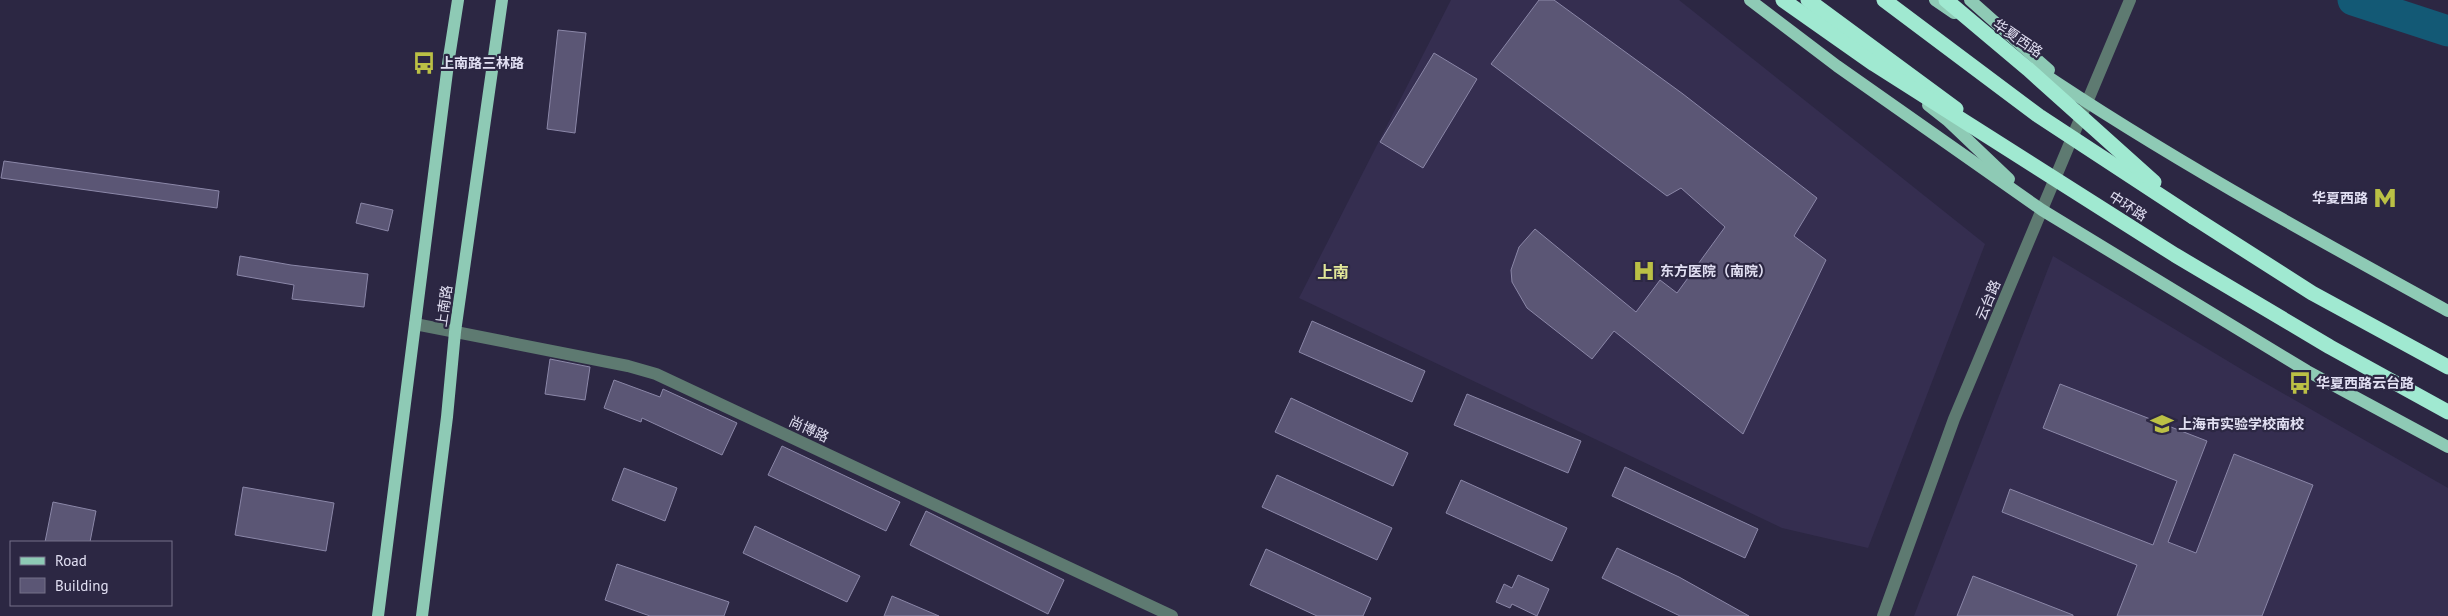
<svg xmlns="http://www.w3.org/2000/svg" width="2448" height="616" font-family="'PT Sans','Noto Sans SC',sans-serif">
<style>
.built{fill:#352e50}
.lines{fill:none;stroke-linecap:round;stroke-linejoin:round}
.river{stroke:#135975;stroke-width:31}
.building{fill:#5b5675;stroke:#8b87a8}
.minor{stroke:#5e7a71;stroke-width:12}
.major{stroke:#8ecab5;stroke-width:12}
.highway{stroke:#a0e9d1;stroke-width:15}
.highway-bridge{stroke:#a0e9d1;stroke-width:15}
.labels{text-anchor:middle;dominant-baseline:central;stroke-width:4.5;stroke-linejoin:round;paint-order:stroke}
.street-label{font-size:14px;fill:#e1dff2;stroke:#2c2743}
.poi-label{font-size:14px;font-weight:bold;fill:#e1dff2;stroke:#2c2743;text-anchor:start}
.quarter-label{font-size:16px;font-weight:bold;fill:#e2e799;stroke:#2c2743}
</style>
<rect width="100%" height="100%" fill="#2c2743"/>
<!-- built -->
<g class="built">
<path d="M1451 0H1679L1985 244 1868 548 1782 528 1299 298Z"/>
<path d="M2053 256 2251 375 2448 488V616H1914Z"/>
</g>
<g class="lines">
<!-- river -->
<path class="river" d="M2353 0 2448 31"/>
</g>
<!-- building -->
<g class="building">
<path d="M1539 0H1554L1683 94 1817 198 1794 236 1826 260 1743 434 1614 331 1592 359 1527 308 1512 282 1511 270 1519 247 1535 229 1636 312 1660 280 1677 293 1725 227 1681 188 1667 196 1491 64Z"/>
<path d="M558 30 586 33 575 133 547 129Z"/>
<path d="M1434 53 1477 79 1423 168 1380 142Z"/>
<path d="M4 161 219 191 217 208 1 178Z"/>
<path d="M361 203 393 210 388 231 356 223Z"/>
<path d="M240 256 291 265 368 274 364 307 292 299 294 285 237 275Z"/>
<path d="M1312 321 1425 371 1412 402 1299 352Z"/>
<path d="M550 359 590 367 585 400 545 394Z"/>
<path d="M614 380 660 397 663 389 737 423 722 455 642 418 641 422 604 408Z"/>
<path d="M2060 384 2207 441 2168 542 2196 553 2234 454 2313 485 2262 616H2117L2137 565 2002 512 2010 489 2153 545 2177 481 2043 428Z"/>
<path d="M1467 394 1581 441 1568 473 1454 425Z"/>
<path d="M1291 398 1408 453 1393 486 1275 432Z"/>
<path d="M782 446 900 502 886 531 768 475Z"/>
<path d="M1625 467 1758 529 1745 558 1612 496Z"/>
<path d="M624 468 677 488 665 521 612 500Z"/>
<path d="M1277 475 1392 528 1377 560 1262 507Z"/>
<path d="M1461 480 1567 528 1552 561 1446 513Z"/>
<path d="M243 487 334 503 326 551 235 535Z"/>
<path d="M53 502 96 511 90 542H45Z"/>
<path d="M926 511 1064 580 1048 614 910 545Z"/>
<path d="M755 526 860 576 847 602 743 553Z"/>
<path d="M1617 548 1679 577 1749 616H1680L1602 578Z"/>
<path d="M1266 549 1371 598 1363 616H1317L1250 585Z"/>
<path d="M617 564 729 602 724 616H650L605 600Z"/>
<path d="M1518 575 1549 589 1537 616 1512 604 1510 608 1496 602 1504 584 1512 588Z"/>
<path d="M1973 576 2073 615V616H1957Z"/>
<path d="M892 596 939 616H884Z"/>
</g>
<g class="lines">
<!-- minor -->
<g class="minor">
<path d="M415 324 628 366 656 374 1172 616"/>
<path d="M1883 616 1954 419 2130 0"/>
</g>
<!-- major -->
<g class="major">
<path d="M1750 0 1837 66 2042 210 2307 371 2448 447"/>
<path d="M1935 0 1954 13"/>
<path d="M1970 0 2049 70"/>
<path d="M2035 68C2167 157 2308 234 2448 311"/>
<path d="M1928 105 1947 120 2009 179"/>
<path d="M378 616 448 64 458 0"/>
<path d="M422 616 447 417 455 332 502 0"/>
</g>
<!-- highway -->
<g class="highway">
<path d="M1808 0 1956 109"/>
<path d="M2193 217 2312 293 2448 367"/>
</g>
<!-- highway-bridge -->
<g class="highway-bridge">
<path d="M1783 0 1874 64 2175 255 2330 347 2448 412"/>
<path d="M1884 0 2039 116 2193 217"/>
<path d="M1946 0 2028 69 2154 182"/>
</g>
</g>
<!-- icons -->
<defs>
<symbol id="bus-bare" viewBox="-9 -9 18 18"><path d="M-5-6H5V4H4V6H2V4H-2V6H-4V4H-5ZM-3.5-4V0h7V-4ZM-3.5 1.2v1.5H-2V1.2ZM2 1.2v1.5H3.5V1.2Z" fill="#bbc045" stroke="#2c2743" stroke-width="2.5" paint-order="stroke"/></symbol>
<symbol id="metro-bare" viewBox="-9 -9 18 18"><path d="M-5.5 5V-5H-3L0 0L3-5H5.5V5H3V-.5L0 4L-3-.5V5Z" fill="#bbc045" stroke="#2c2743" stroke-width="2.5" paint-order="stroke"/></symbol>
<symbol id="hospital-bare" viewBox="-9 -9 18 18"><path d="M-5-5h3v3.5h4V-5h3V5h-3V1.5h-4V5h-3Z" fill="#bbc045" stroke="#2c2743" stroke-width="2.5" paint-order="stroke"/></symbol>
<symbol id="school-bare" viewBox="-9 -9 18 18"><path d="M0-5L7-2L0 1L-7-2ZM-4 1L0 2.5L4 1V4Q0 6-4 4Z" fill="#bbc045" stroke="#2c2743" stroke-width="2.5" paint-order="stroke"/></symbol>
</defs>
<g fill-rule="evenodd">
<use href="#bus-bare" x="408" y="47" width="32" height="32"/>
<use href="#metro-bare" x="2369" y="182" width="32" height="32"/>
<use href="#hospital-bare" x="1628" y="255" width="32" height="32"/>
<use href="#bus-bare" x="2284" y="367" width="32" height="32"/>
<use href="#school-bare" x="2146" y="408" width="32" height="32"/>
</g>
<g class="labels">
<!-- street labels -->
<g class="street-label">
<text transform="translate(2018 38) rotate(34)">华夏西路</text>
<text transform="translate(2128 206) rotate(33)">中环路</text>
<text transform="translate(1988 300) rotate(-67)">云台路</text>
<text transform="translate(444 306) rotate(-82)">上南路</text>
<text transform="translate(809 429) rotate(25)">尚博路</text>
</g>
<!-- poi labels -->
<g class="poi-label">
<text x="440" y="63">上南路三林路</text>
<text x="2368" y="198" text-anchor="end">华夏西路</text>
<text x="1660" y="271">东方医院（南院）</text>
<text x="2316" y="383">华夏西路云台路</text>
<text x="2178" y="424">上海市实验学校南校</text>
</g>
<!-- quarter labels -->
<g class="quarter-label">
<text x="1333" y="272">上南</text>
</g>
</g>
<!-- legend -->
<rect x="10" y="541" width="162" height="65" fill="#2c2743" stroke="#747189"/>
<rect x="20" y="557" width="25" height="8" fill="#8ecab5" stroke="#747189"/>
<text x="55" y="566" font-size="15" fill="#e1dff2">Road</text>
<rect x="20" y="578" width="25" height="15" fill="#5b5675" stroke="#747189"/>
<text x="55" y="591" font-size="15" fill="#e1dff2">Building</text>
</svg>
